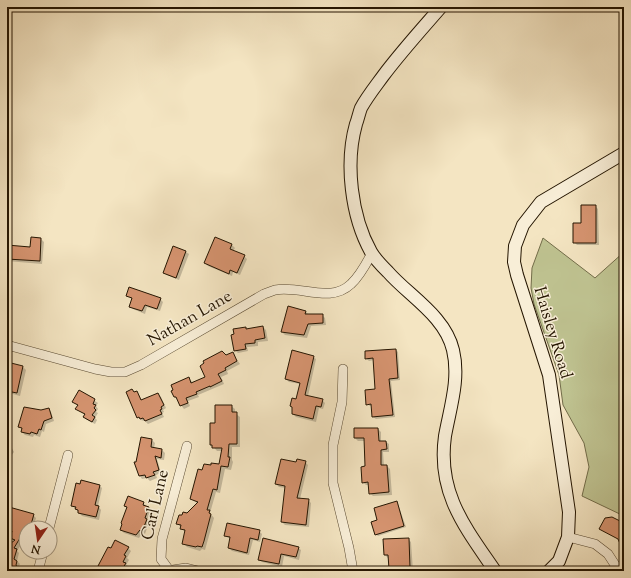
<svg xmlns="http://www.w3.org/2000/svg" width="631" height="578" font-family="'Sorts Mill Goudy',serif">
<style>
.green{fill:#bfc391;stroke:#726c49}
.shadow{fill:#0003}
.building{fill:#d5936f;stroke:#241501}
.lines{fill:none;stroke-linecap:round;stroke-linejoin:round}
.street-casing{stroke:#584931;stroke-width:10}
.secondary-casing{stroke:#241501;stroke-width:14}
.street{stroke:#f8eed7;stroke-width:9}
.secondary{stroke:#f8eed7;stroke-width:12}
.labels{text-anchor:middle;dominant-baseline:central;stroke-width:3;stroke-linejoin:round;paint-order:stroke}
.street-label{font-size:17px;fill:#241501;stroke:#f8eed7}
</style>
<rect width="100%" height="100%" fill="#f4e5c2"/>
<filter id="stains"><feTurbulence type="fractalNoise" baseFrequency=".005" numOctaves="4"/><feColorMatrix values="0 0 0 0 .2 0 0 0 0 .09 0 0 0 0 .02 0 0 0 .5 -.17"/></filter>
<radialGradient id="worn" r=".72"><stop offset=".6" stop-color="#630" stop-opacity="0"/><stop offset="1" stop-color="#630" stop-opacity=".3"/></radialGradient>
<!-- green -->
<path class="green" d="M543 238 595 278 624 252V516L582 496 589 467 584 443 563 405 559 375 534 304 531 288 532 268Z"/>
<!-- shadow -->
<g class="shadow">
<path d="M595 206 598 209 599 245H577L574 242 582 224Z"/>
<path d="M216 238 232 245 235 248 233 251 244 256 247 259 240 275 233 272 232 276 208 266 205 263Z"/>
<path d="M41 239 44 242 42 264 7 261V246L31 248Z"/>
<path d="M186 252 189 254 179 280 167 275 164 273Z"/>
<path d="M127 296 160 299 163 302 160 311 147 307 145 314 133 309 130 306 132 299Z"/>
<path d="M306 312 309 315H322L325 318 326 325 311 326 307 338 285 335 282 332Z"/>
<path d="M263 327 266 330 268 341 258 342V346L247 347 248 351 238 353 235 350 245 328 248 330Z"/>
<path d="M396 350 398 352 400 380 391 381 395 417 376 419 373 417 372 406H370L367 404 376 390 374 360 369 361 366 358Z"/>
<path d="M232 353 240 364 227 371 228 374 221 377 224 384 198 395 199 397 188 401 190 406 184 409 175 397 189 378 193 383 207 377 226 356Z"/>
<path d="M313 357 316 359 308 396 322 400 325 403 323 409 319 408 316 422 296 417 293 414 301 384 289 382 286 379Z"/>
<path d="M23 367 26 370 20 396 9 393 7 391V370Z"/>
<path d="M132 390 139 395 142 401 158 394 161 397 166 408 163 410 164 412 162 413 164 417 148 424 145 421H144L141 420 138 417Z"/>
<path d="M79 391 98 403 96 406 98 409 96 412 98 413 95 418 97 420 95 424 87 420 84 417 85 415 76 409 78 406 73 402Z"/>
<path d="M231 406 235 409V413L240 417V447H232V460L233 462 231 470 225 469 220 493 216 492 210 513 214 518 205 550 202 549 200 551 187 547 183 543 186 533 178 524 197 503 191 499 203 471 219 466 223 451H217L211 444 216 424Z"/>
<path d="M49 409 51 412 54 421 46 424 44 432 42 431 40 437 34 435 33 437 25 435 22 432 23 430 20 427 41 412Z"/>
<path d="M378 429 381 432V442H386L389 444V452H383L384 466H387L390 469 392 495 373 496 370 493 369 485H366L363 482 366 467 365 441H358L355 438Z"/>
<path d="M142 438 152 440 155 443 154 448 162 450 165 453 164 460 157 459 161 473 156 475 157 478 150 481 147 478 142 479 140 476 135 463H137Z"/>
<path d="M7 439 14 452 11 456 9 454 7 455Z"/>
<path d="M305 462 308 465 300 499 308 500 311 503 309 527 285 525 282 522 286 488 279 487 276 484Z"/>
<path d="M99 485 102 488 98 506 101 510 99 520 82 516 72 505Z"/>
<path d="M397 502 398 504 406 527 378 536 376 534 379 520Z"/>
<path d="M143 503 151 511 147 520 149 522 145 534 143 532 139 538 124 533 121 530 127 508 125 506Z"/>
<path d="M9 514 33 515 36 518 33 528H26V536L17 551 19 553 17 561 20 564 18 568 20 571H7V548L15 542 11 538 12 532 9 530 11 516Z"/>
<path d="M259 531 262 534 260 542 253 540 249 555 232 551 229 548 231 539 225 536Z"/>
<path d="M408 539 411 542 413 571H392L390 569V558H388L385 555Z"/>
<path d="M128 548 131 551 127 558 129 560 126 565 128 566 125 571H98Z"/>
<path d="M298 548 301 550 299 560 284 556 282 567 262 562 259 559Z"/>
</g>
<!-- building -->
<g class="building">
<path d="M581 205H596V243H573V223H581Z"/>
<path d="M31 237 41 238 40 261 7 259V245L30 247Z"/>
<path d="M215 237 232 244 230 249 245 255 237 273 230 270 229 274 204 263Z"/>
<path d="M173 246 186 251 176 278 163 273Z"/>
<path d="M129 287 161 298 157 309 145 305 142 311 129 307 132 298 126 296Z"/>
<path d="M288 306 306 311 305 314H323V323L308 324 304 335 281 332Z"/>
<path d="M263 326 265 338 255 340V343L245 344 246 349 234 351 231 335 234 334 233 329 246 327V329Z"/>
<path d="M396 349 398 378 389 379 393 415 372 417 371 404 366 405 365 390 375 389 373 358 365 359V351Z"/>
<path d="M292 350 314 356 305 395 323 399 321 407 316 406 313 419 292 414V407L290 406 292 398 296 399 300 383 285 379Z"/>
<path d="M222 351 226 355 233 352 237 361 225 368 226 370 218 374 222 381 210 387V386L196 392 197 394 186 398 188 403 180 406 176 397H174L171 391 173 390 171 385 189 377 191 383 205 377 200 366 204 363 203 361Z"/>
<path d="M11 363 23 366 17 393 7 391V369H10Z"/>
<path d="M132 389 134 392 137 391 141 400 158 393 164 405 161 407 162 409 160 410 162 414 145 421 143 418 140 419 139 417 137 418 126 392Z"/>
<path d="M79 390 95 399 93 404 96 405 94 408 96 410 92 415 95 417 92 422 83 417 85 414 75 409 78 405 72 402Z"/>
<path d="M215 405H232V412H237V444H229L228 457H230L228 467 221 466 217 490 213 489 207 510H210L209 513 211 514 204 541 202 547 197 546 196 547 182 544 185 530 180 529 181 525 176 524 179 515H182L183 512 187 513 198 502 190 499 198 469 202 470 204 464 211 465V463L219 464 222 448H212V445H210V423H215Z"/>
<path d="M24 407 41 410 49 408 52 418 44 421 41 430 39 429 37 434 31 432 30 434 21 432 22 428 18 427Z"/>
<path d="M354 428H378L379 441H386L387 449 381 450V465H387L389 492 369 494 368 482 362 483 361 467 365 466 364 438H354Z"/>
<path d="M141 437 152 439 151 447 162 449 161 458 155 456 159 470 153 472 155 475 146 478 145 475 139 476 134 462H136Z"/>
<path d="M281 459 296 462 297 459 306 461 297 498 309 499 306 525 281 522 285 486 275 484Z"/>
<path d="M81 480 100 485 95 505 99 506 96 517 78 513V510L75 509 76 507 71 506 76 483 80 484Z"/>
<path d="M128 496 144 502 143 505 149 507 145 518 147 519 142 532 140 530 136 535 120 530 122 524 121 523 127 507 124 506Z"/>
<path d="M397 501 404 526 375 535 371 522 377 520 374 508Z"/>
<path d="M9 507 34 514 30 528H26L14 548 17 549 14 559 17 561 16 565 19 571H7V546L15 540 10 538 12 531 8 530 9 526H8L11 515 8 514Z"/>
<path d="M612 517 624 523V553L618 539 599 529 605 518Z"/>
<path d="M227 523 260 530 258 540 250 538 247 553 228 548 230 537 224 536Z"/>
<path d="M263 538 299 547 296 557 281 554 279 564 258 560Z"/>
<path d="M409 538 410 568 389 569 388 555H384L383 539Z"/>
<path d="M115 540 129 547 124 555 126 556 123 562 126 563 121 571H97L100 567 98 566 108 547 111 548Z"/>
</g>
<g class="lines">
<defs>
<g id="street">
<path d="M7 345 95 369 111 372H125L141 365 264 294C267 293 272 291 275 290 301 285 330 304 351 284 360 276 366 264 372 253"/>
<path d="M343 369 342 402 333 445V483L349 548 353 571"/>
<path d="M49 528 68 455"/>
<path d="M568 537 595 544 608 554 619 571"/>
<path d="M169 570 161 559 162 539 187 446"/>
<path d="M38 571 43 552"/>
<path d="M166 571 186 568 198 571"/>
</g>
<g id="secondary">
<path d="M441 7C421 30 401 52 383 76 375 87 367 97 361 108 359 113 358 119 356 124 345 163 351 216 371 252 375 259 382 266 388 272 409 296 445 316 453 350 460 379 450 408 445 436 437 493 465 527 495 571"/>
<path d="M549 571 559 561 568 537 569 512 549 375 517 275 514 262 515 246 523 225 541 202 624 153"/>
</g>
</defs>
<!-- street casing -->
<use href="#street" class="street-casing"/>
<!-- secondary casing -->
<use href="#secondary" class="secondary-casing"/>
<!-- street -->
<use href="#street" class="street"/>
<!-- secondary -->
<use href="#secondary" class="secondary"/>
</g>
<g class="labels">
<!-- street labels -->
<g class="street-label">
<text transform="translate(190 319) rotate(-30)">Nathan Lane</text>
<text transform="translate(552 333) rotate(73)">Haisley Road</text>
<text transform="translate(156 505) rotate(-77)">Carl Lane</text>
</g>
</g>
<!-- margin -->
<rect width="631" height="578" fill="none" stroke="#f4e5c2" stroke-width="24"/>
<rect x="8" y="8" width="615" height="562" fill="none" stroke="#241501" stroke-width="2"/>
<rect x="12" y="12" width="607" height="554" fill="none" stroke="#241501"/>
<!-- north arrow -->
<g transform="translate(38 540) rotate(193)"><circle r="19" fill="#f8eed7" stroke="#a39781"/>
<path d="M0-3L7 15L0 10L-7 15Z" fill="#8f2418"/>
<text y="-6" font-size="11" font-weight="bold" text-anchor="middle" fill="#241501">N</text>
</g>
<rect width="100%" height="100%" filter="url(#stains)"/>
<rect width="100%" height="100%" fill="url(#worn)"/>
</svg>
